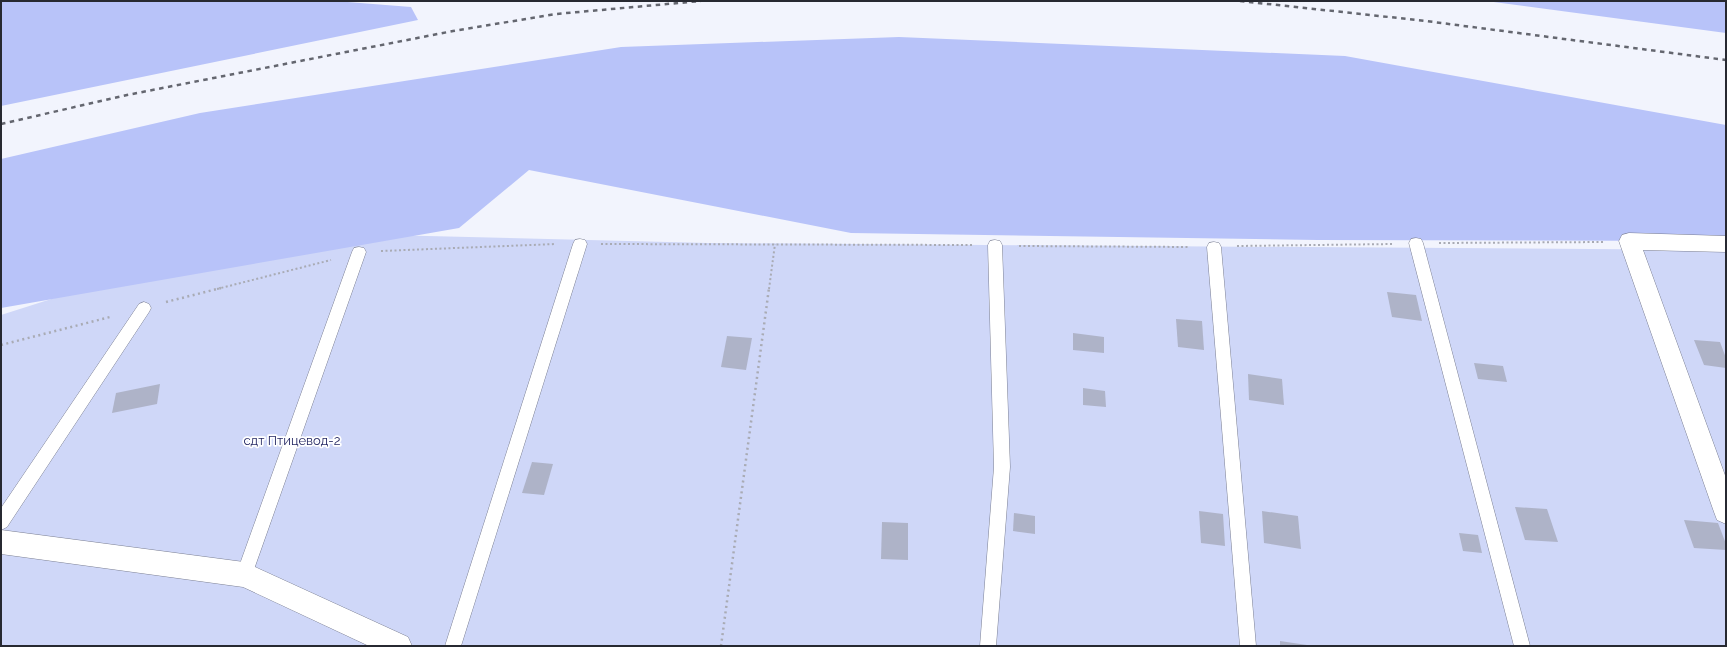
<svg xmlns="http://www.w3.org/2000/svg" width="1727" height="647" font-family="Raleway,sans-serif">
<style>
.green{fill:#cfd7f8}
.forest{fill:#b8c3f9}
.building{fill:#aeb3c8}
.lines{fill:none;stroke-linecap:round;stroke-linejoin:round}
.lane-casing{stroke:#7c8093;stroke-width:1}
.street-casing{stroke:#7c8093;stroke-width:1}
.path-far1{stroke:#a9abb4;stroke-width:2;stroke-dasharray:2 2.5;stroke-linecap:butt}
.path{stroke:#a9abb4;stroke-width:2.5;stroke-dasharray:2 3.5;stroke-linecap:butt}
.lane{fill:#fff;fill-rule:evenodd}
.street{fill:#fff;fill-rule:evenodd}
.rail{stroke:#64666f;stroke-width:2.5;stroke-dasharray:4.5 4.5;stroke-linecap:butt}
.labels{text-anchor:middle;dominant-baseline:central;stroke-width:3.5;stroke-linejoin:round;paint-order:stroke}
.park-label{font-size:13px;fill:#1f225f;stroke:#fff}
</style>
<rect width="100%" height="100%" fill="#f2f4fd"/>
<!-- green -->
<path class="green" d="M262 232 708 243 1726 250V646H1V315Z"/>
<!-- forest -->
<g class="forest">
<path d="M1 1H335L411 7 418 20 1 106Z"/>
<path d="M1486 1H1726V33Z"/>
<path d="M899 37 1345 56 1726 125V241L1318 240 851 233 529 170 459 228 1 308V159L200 113 621 47Z"/>
</g>
<!-- building -->
<g class="building">
<path d="M1387 292 1416 295 1422 321 1392 317Z"/>
<path d="M1176 319 1202 321 1204 350 1178 347Z"/>
<path d="M1073 333 1104 337V353L1073 350Z"/>
<path d="M727 336 752 338 746 370 721 367Z"/>
<path d="M1694 340 1720 342 1726 358V368L1704 365Z"/>
<path d="M1474 363 1503 366 1507 382 1478 379Z"/>
<path d="M1248 374 1282 379 1284 405 1249 400Z"/>
<path d="M160 384 157 404 112 413 116 393Z"/>
<path d="M1083 388 1105 391 1106 407 1083 405Z"/>
<path d="M532 462 553 464 544 495 522 493Z"/>
<path d="M1515 507 1547 509 1558 542 1525 540Z"/>
<path d="M1199 511 1223 514 1225 546 1201 543Z"/>
<path d="M1262 511 1298 516 1301 549 1264 543Z"/>
<path d="M1014 513 1035 516V534L1013 531Z"/>
<path d="M1684 520 1718 523 1726 544V550L1694 548Z"/>
<path d="M882 522 908 523V560L881 559Z"/>
<path d="M1459 533 1478 535 1482 553 1463 551Z"/>
<path d="M1280 641 1307 645V646H1280Z"/>
</g>
<g class="lines">
<defs>
<g id="lane">
<path d="M1416 238 1421 239 1423 243 1530 646H1514L1409 243 1411 239Z"/>
<path d="M580 239 585 240 587 244 461 646H445L573 244 575 240Z"/>
<path d="M995 240 1000 241 1002 245 1010 467 996 646H980L994 467 988 245 990 241Z"/>
<path d="M1214 242 1219 243 1221 247 1256 646H1240L1207 247 1209 243Z"/>
<path d="M359 247 364 248 366 252 252 575 250 581 244 583 238 581 236 575 352 252 354 248Z"/>
<path d="M144 302 149 304 151 308 149 312 7 527 1 530V508L139 304Z"/>
</g>
<g id="street">
<path d="M1629 233 1726 236V252L1643 250 1726 478V524L1717 520 1714 512 1619 241 1622 235Z"/>
<path d="M1 530 244 562 408 637 412 646H369L243 587 1 554Z"/>
</g>
</defs>
<!-- lane casing -->
<use href="#lane" class="lane-casing"/>
<!-- street casing -->
<use href="#street" class="street-casing"/>
<!-- path-far1 -->
<g class="path-far1">
<path d="M1439 243 1604 242"/>
<path d="M601 244 972 245"/>
<path d="M1019 246 1190 247"/>
<path d="M1237 246 1394 244"/>
<path d="M381 251 556 244"/>
<path d="M217 289 331 260"/>
<path d="M769 289 775 244"/>
</g>
<!-- path -->
<g class="path">
<path d="M166 302 221 288"/>
<path d="M1 345 110 317"/>
<path d="M721 646 769 288"/>
</g>
<!-- lane -->
<use href="#lane" class="lane"/>
<!-- street -->
<use href="#street" class="street"/>
<!-- rail -->
<g class="rail">
<path d="M1240 1 1426 21 1726 60"/>
<path d="M1 124 127 95 453 31 556 14 701 1"/>
</g>
</g>
<g class="labels">
<!-- park labels -->
<g class="park-label">
<text x="292" y="440">сдт Птицевод-2</text>
</g>
</g>
<!-- border -->
<rect width="1727" height="647" fill="none" stroke="#272931" stroke-width="4"/>
</svg>
